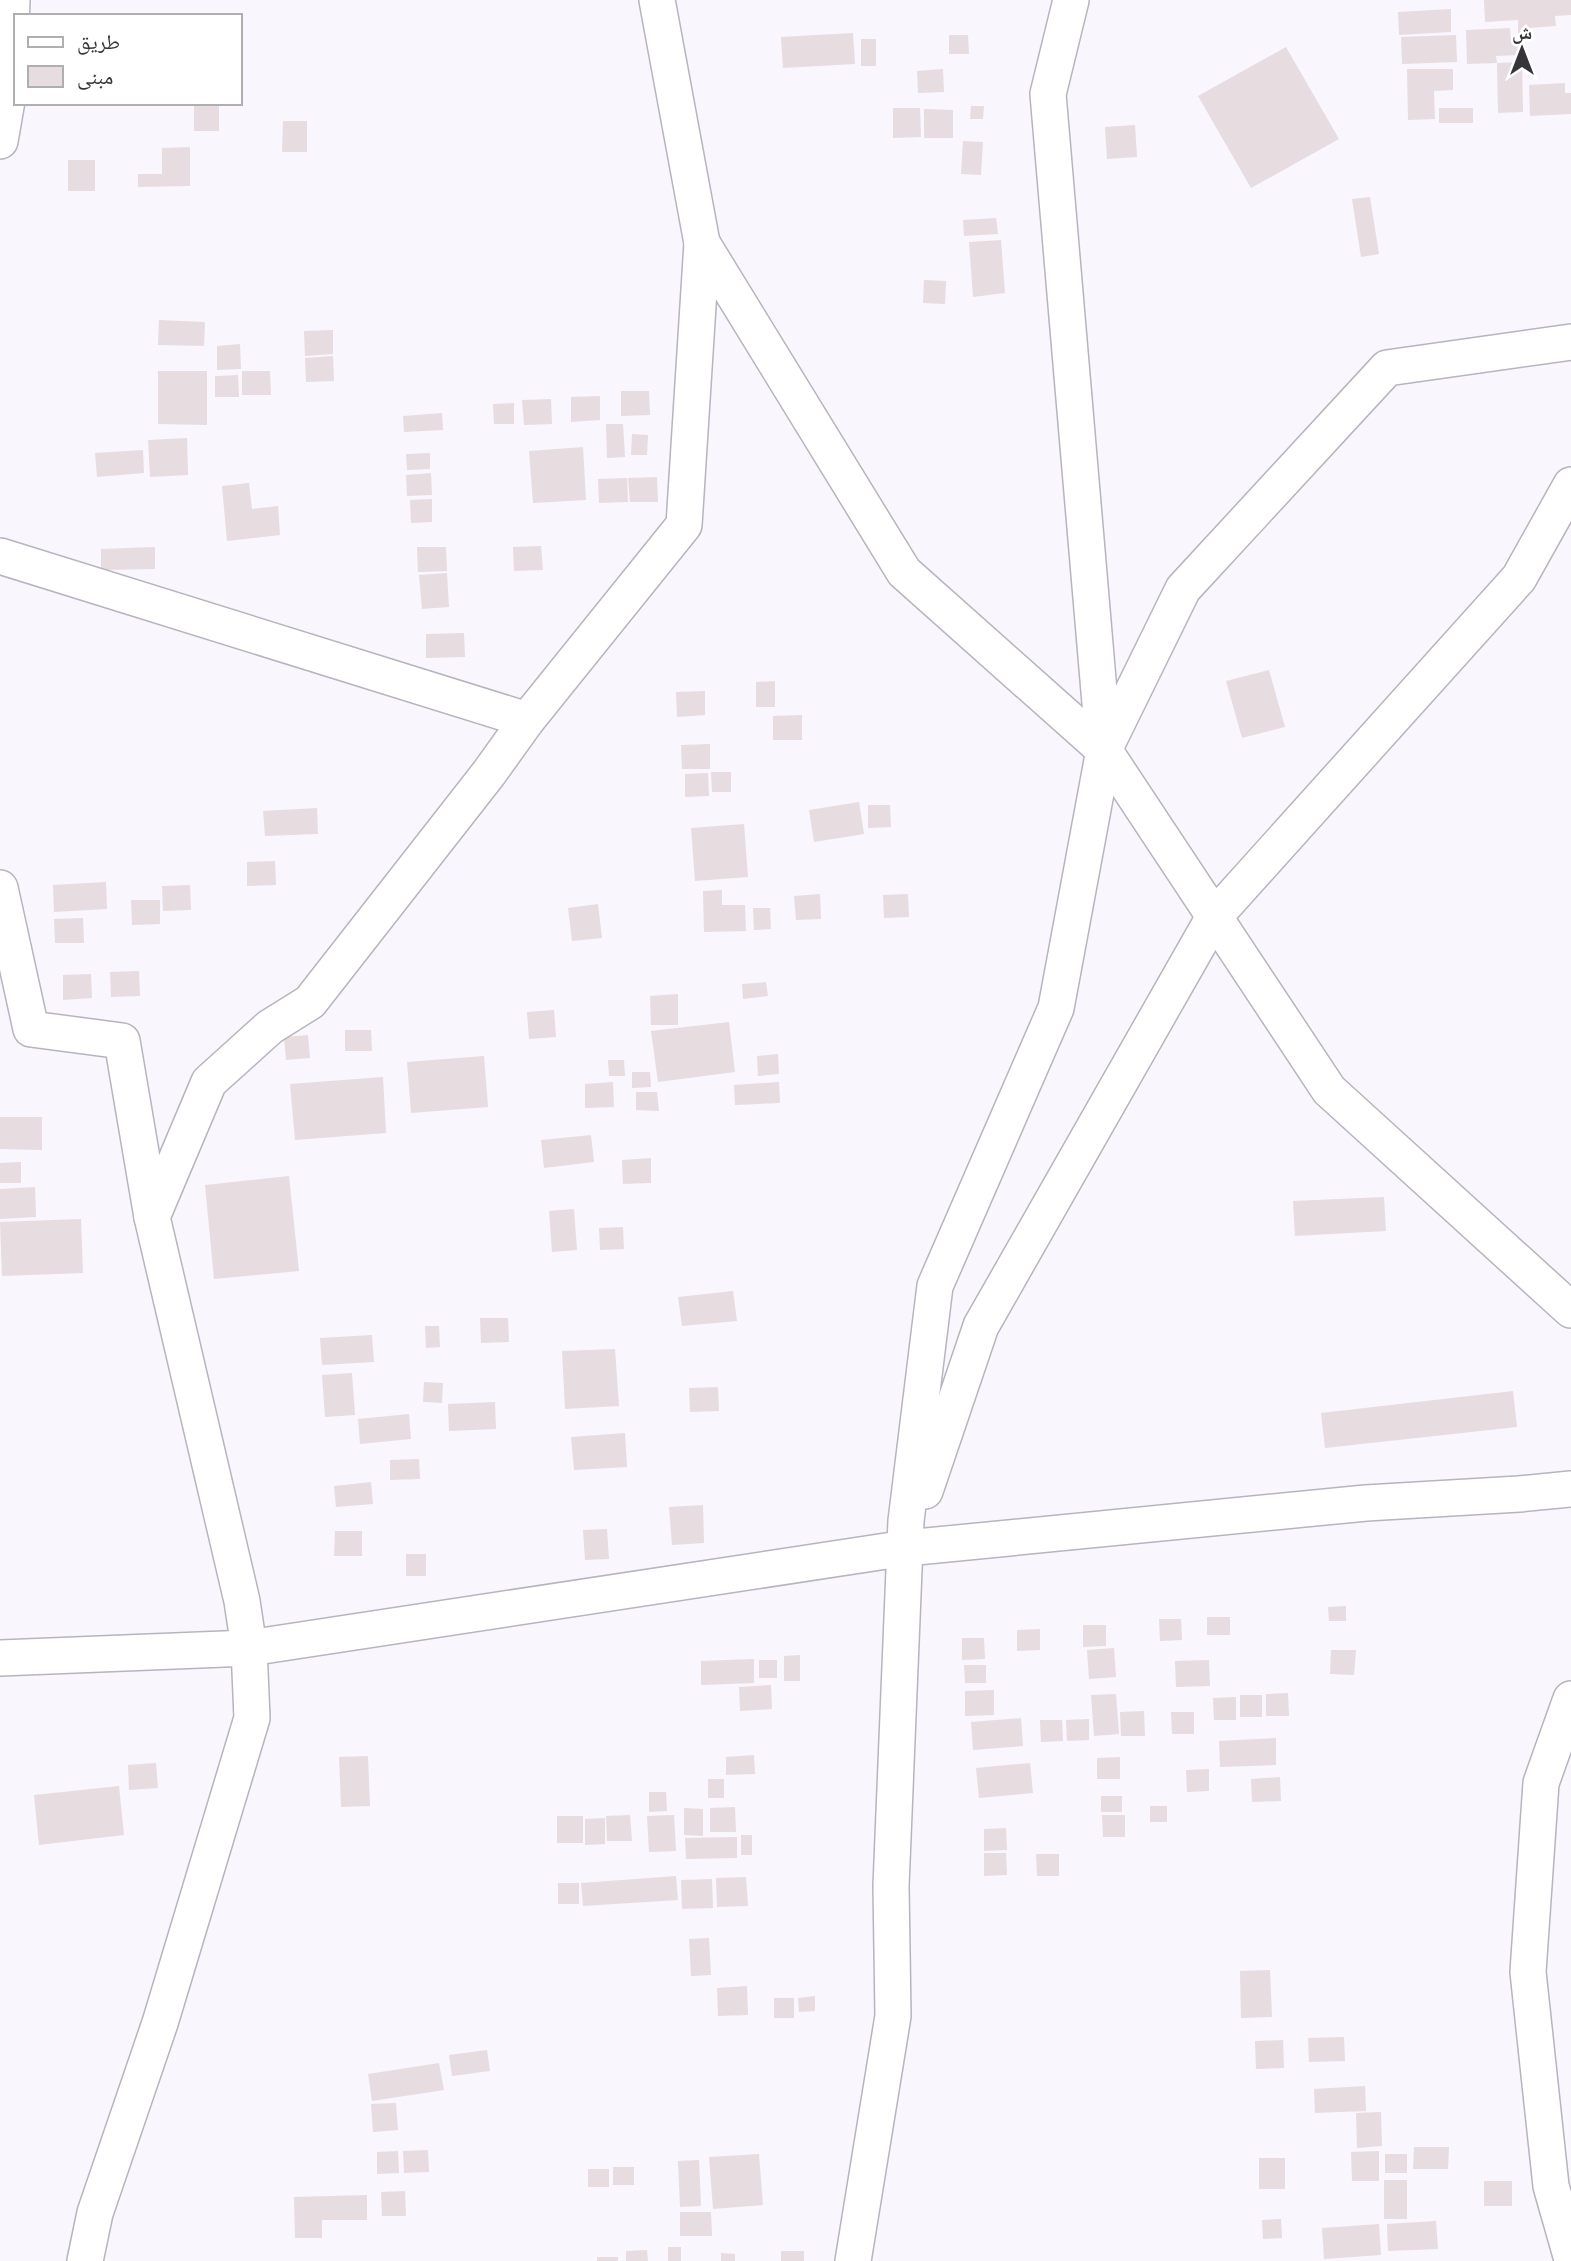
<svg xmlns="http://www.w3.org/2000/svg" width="1571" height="2261" font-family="Inter,'Noto Naskh Arabic',sans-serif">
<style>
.building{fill:#e7dce0}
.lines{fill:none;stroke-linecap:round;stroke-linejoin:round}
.minor-casing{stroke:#b7b4be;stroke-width:38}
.minor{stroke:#fff;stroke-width:35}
</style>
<rect width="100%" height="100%" fill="#f9f6fe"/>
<!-- building -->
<g class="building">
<path d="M1484 0H1571V15L1555 16 1556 26 1528 28V33H1518V20L1485 22Z"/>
<path d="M1451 9V32L1399 35 1398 12Z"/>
<path d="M1510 28 1511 41H1520V55L1496 56 1497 63 1467 64 1466 30Z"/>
<path d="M853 33 855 64 783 68 781 37Z"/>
<path d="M949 35H968L969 54H949Z"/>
<path d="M1456 35 1457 62 1402 64 1401 37Z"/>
<rect x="861" y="39" width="15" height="27"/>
<path d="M1286 47 1339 139 1251 188 1198 96Z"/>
<path d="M1522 62 1523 112 1498 113 1497 63Z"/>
<path d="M943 69 944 92 918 93 917 71Z"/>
<path d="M1407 69H1453V90L1434 91 1435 119 1408 120Z"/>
<path d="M1565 83V93H1571V114L1530 116 1529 85Z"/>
<rect x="194" y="105" width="25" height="26"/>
<path d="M971 106H984L983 119H970Z"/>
<path d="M893 108H920L921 137 893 138Z"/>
<rect x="1439" y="108" width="34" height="15"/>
<path d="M924 109 953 110V138H924Z"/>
<path d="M283 121H307V152H282Z"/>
<path d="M1135 125 1137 157 1107 159 1105 127Z"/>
<path d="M963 141 983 142 981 175 961 174Z"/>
<path d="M190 147V186L138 187V174H162V148Z"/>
<rect x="68" y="160" width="27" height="31"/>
<path d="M1370 197 1379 254 1361 257 1352 199Z"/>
<path d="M996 218 998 234 964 236 963 220Z"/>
<path d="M1001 240 1005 293 973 297 969 242Z"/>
<path d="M924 280 946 281 945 304 923 303Z"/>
<path d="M159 320 205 322 204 346 158 345Z"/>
<path d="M333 330V354L305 356 304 331Z"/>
<path d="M240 344 241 369 217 370V346Z"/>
<path d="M333 356 334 381 306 382 305 358Z"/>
<path d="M158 371H207V425L158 424Z"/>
<path d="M242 371H270L271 395H242Z"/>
<path d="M238 375 239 397H215V376Z"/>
<path d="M621 391H649L650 415 621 416Z"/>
<path d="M600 396V420L571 422V397Z"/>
<path d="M551 399 552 424 524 425 522 400Z"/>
<path d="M514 403V424H494L493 404Z"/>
<path d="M442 413 443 430 404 432 403 416Z"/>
<path d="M606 424H623L625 457 607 458Z"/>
<path d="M632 434 648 435 647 455H631Z"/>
<path d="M187 438 188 475 150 477 148 440Z"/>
<path d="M583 447 586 500 533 503 529 451Z"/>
<path d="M143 450 144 473 97 477 95 453Z"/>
<path d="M430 453V469L407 470 406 454Z"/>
<path d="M431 473 432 495 407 496 406 475Z"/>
<path d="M657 477 658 502H630L628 478Z"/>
<path d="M627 478 628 502 599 503 598 479Z"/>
<path d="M249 483 252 509 278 506 280 535 227 541 222 486Z"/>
<path d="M432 499V522L411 523 410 500Z"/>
<path d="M541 546 543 570 514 571 513 547Z"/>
<path d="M155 547V569L101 570V549Z"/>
<path d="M417 547H446L447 571 418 572Z"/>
<path d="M447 573 449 607 422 609 419 575Z"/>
<path d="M464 633 465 657 426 658V634Z"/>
<path d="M1269 670 1285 727 1242 738 1226 681Z"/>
<path d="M775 681V707H756V682Z"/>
<path d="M705 691V715L677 717 676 692Z"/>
<path d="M802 715V740H773V716Z"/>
<path d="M710 744V769H682L681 745Z"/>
<path d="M711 772H731V792H712Z"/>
<path d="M708 773 709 796 685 797V774Z"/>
<path d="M859 802 864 834 814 842 809 810Z"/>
<path d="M868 805H890L891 827 868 828Z"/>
<path d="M317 808 318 834 265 836 263 811Z"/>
<path d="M744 824 748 877 695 881 691 828Z"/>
<path d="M275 861 276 885 247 886V862Z"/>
<path d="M106 882 107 909 54 912 53 885Z"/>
<path d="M190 885 191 910 163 911 162 886Z"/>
<path d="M722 890V905H745L746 931 704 932 703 891Z"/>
<path d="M820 894 821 919 796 920 794 896Z"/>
<path d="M908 894 909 917 884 918 883 895Z"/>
<path d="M131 900H160V924L132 925Z"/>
<path d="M598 904 602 938 572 941 568 908Z"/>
<path d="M753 908H770L771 929 754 930Z"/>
<path d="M83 918 84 943H55L54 919Z"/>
<path d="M139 971 140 996 111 997 110 972Z"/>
<path d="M91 974 92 998 63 1000V975Z"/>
<path d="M766 982 768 996 743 999 742 984Z"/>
<path d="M678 994V1025H651L650 996Z"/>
<path d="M554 1010 556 1037 529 1039 527 1012Z"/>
<path d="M729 1022 735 1072 658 1082 651 1031Z"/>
<path d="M345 1030H371L372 1051H345Z"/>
<path d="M308 1035 310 1058 286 1060 284 1037Z"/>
<path d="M778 1054 779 1074 758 1076 757 1056Z"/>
<path d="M484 1056 488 1107 411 1113 407 1062Z"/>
<path d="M608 1060H624L625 1076H609Z"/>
<path d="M632 1072H650L651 1087 632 1088Z"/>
<path d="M383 1077 386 1133 295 1140 290 1084Z"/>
<path d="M613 1082 614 1107 585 1108V1084Z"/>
<path d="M779 1082 780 1103 735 1105 734 1085Z"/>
<path d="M636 1092H657L659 1111 636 1110Z"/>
<path d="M0 1117H42V1150L0 1149Z"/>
<path d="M591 1135 594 1162 544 1168 541 1140Z"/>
<path d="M651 1158V1183L623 1184 622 1160Z"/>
<path d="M21 1162V1183H0V1163Z"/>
<path d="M289 1176 299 1271 214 1279 205 1185Z"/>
<path d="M35 1187 36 1217 0 1219V1189Z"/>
<path d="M1384 1197 1386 1231 1295 1236 1293 1201Z"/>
<path d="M574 1209 577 1250 552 1252 549 1211Z"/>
<path d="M81 1219 83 1273 2 1276 0 1222Z"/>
<path d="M623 1227 624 1249 600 1250 599 1228Z"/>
<path d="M733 1291 737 1321 682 1326 678 1297Z"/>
<path d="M480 1318H508L509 1342 481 1343Z"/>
<path d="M425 1326H439L440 1347 426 1348Z"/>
<path d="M372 1335 374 1362 322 1365 320 1338Z"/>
<path d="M615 1349 619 1406 565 1409 562 1351Z"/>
<path d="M352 1373 355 1415 325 1417 322 1375Z"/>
<path d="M424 1382 443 1383 442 1403 423 1402Z"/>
<path d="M718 1387 719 1411 690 1412 689 1388Z"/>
<path d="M1513 1391 1517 1427 1325 1448 1321 1413Z"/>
<path d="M495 1402 496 1429 449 1431 448 1404Z"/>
<path d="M409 1414 411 1439 360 1444 358 1419Z"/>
<path d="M625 1433 627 1467 574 1470 571 1437Z"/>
<path d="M419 1459 420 1479 390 1480V1460Z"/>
<path d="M371 1482 373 1504 336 1507 334 1486Z"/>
<path d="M703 1505 704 1543 672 1545 669 1507Z"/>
<path d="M607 1529 609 1559 585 1560 583 1530Z"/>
<path d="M335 1531H362V1556H334Z"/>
<rect x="406" y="1554" width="20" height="22"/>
<path d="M1346 1606V1621H1329L1328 1607Z"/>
<rect x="1207" y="1617" width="23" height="18"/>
<path d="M1159 1619H1181L1182 1640 1160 1641Z"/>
<path d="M1083 1625H1106V1646L1083 1647Z"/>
<path d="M1040 1629V1650L1017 1651V1630Z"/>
<path d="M962 1638H984L985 1659 962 1660Z"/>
<path d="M1114 1648 1116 1677 1089 1679 1087 1650Z"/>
<path d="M1331 1650H1356L1354 1675 1330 1674Z"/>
<path d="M800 1655V1681H784V1656Z"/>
<path d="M754 1659V1683L701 1685V1661Z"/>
<rect x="759" y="1660" width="18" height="18"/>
<path d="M1209 1660 1210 1686 1176 1687 1175 1661Z"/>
<path d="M964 1665H986V1683H965Z"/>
<path d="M771 1685 772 1709 740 1711 739 1687Z"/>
<path d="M994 1690V1715L965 1716V1691Z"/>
<path d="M1288 1693 1289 1716H1266V1694Z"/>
<path d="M1116 1694 1119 1734 1094 1736 1091 1695Z"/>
<rect x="1240" y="1695" width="22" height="22"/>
<path d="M1236 1697V1720H1214L1213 1698Z"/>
<path d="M1144 1711 1145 1736H1121L1120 1712Z"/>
<path d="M1171 1712H1194V1734H1172Z"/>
<path d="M1021 1718 1023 1746 973 1750 971 1722Z"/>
<path d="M1089 1719V1740L1067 1741 1066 1720Z"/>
<path d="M1040 1720H1062L1063 1741 1041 1742Z"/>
<path d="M1276 1738V1765L1220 1767 1219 1741Z"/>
<path d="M754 1755 755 1774 726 1775V1757Z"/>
<path d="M368 1756 370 1806 341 1807 339 1757Z"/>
<path d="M1120 1757V1779H1097V1758Z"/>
<path d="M156 1763 158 1788 129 1790 128 1765Z"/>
<path d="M1030 1763 1033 1793 979 1798 976 1768Z"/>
<path d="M1209 1769V1791L1187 1792 1186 1770Z"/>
<path d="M1280 1777 1281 1801 1252 1802 1251 1779Z"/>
<rect x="708" y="1779" width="16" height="19"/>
<path d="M119 1786 124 1835 39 1845 34 1795Z"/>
<path d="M649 1792H666L667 1811 649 1812Z"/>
<rect x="1101" y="1796" width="21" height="16"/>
<rect x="1150" y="1806" width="17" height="16"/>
<path d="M735 1807 736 1832H710V1808Z"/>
<path d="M684 1808 703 1809V1836L684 1835Z"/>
<path d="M630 1815 632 1841H607L606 1816Z"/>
<path d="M674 1815 676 1851 649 1852 647 1816Z"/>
<path d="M1102 1815H1125V1837H1103Z"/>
<rect x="557" y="1816" width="26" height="27"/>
<path d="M605 1818V1844L585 1845V1819Z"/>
<path d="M1006 1828 1007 1850 984 1851V1829Z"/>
<rect x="741" y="1835" width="11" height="20"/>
<path d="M737 1837V1858L686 1859 685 1838Z"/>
<path d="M984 1853H1006L1007 1875 984 1876Z"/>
<path d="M1036 1854H1059V1876H1037Z"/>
<path d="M676 1876 678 1900 583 1906 581 1883Z"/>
<path d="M746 1877 748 1906 717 1907 716 1878Z"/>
<path d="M712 1879 713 1908 682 1909 681 1880Z"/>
<rect x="558" y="1883" width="21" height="21"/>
<path d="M709 1938 711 1975 691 1976 689 1939Z"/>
<path d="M1270 1970 1272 2017 1241 2018 1240 1971Z"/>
<path d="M747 1986 748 2015 718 2016 717 1988Z"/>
<path d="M815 1996V2011L799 2012 798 1998Z"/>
<rect x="774" y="1998" width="20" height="20"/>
<path d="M1344 2037 1345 2061 1309 2062 1308 2038Z"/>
<path d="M1283 2040 1284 2068 1256 2069 1255 2041Z"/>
<path d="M487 2050 490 2071 452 2076 449 2055Z"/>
<path d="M439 2063 444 2090 372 2101 368 2074Z"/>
<path d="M1365 2086 1366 2111 1315 2113 1314 2089Z"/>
<path d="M396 2103 398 2130 373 2132 371 2104Z"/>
<path d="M1381 2112 1382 2146 1357 2148 1356 2113Z"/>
<path d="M1414 2147H1449L1448 2169H1413Z"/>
<path d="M428 2150 429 2172 404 2173 403 2151Z"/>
<path d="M398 2151 399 2173 377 2174V2152Z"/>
<path d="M1379 2151V2181H1352L1351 2152Z"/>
<path d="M759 2154 763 2205 713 2209 709 2157Z"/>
<rect x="1385" y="2154" width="22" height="19"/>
<rect x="1259" y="2158" width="26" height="31"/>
<path d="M699 2160 701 2206 680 2207 678 2161Z"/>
<rect x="613" y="2167" width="21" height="18"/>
<rect x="588" y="2169" width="21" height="18"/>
<rect x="1384" y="2180" width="23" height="39"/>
<rect x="1484" y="2181" width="28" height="25"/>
<path d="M405 2191 406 2216H382L381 2192Z"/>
<path d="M367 2195V2220H322V2238H295L294 2197Z"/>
<path d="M680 2212H711L712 2236H680Z"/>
<path d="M1281 2219 1282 2238 1263 2239 1262 2220Z"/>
<path d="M1436 2221 1438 2249 1388 2251 1387 2224Z"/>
<path d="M1379 2224 1381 2255 1324 2259 1322 2228Z"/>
<rect x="668" y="2247" width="13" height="14"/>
<path d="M647 2250 648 2261H626V2251Z"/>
<rect x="781" y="2251" width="23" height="10"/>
<path d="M721 2253 735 2254V2261H721Z"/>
<rect x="597" y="2257" width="21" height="4"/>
</g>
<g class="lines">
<defs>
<g id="minor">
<path d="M0 141 8 95 12 0"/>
<path d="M702 243 904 572 1104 750 1329 1090 1571 1310"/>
<path d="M0 556 527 720"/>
<path d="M1104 750 1183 589 1387 368 1571 342"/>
<path d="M0 888 31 1029 122 1041 152 1217"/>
<path d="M925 1491 981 1326 1214 917 1519 578 1571 485"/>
<path d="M0 1658 249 1648 906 1548 1366 1503 1519 1494 1571 1489"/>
<path d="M1571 1699 1541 1783 1528 1972 1551 2186 1571 2256"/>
<path d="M85 2261 95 2213 160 2023 252 1718 249 1648 242 1601 152 1217 209 1082 270 1027 310 1002 489 773 527 720 684 525 702 243 657 0"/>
<path d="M853 2261 893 2016 891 1886 906 1521 935 1286 1056 1008 1104 750 1048 94 1071 0"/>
</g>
</defs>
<!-- minor casing -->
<use href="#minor" class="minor-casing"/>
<!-- minor -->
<use href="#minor" class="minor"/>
</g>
<!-- legend -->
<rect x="14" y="14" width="228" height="91" fill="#ffffff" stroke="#afaeb0" stroke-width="2"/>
<rect x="28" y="37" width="35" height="10" fill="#ffffff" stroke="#afaeb0" stroke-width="2"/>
<text x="77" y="49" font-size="21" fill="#363539">طريق</text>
<rect x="28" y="66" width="35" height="21" fill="#e7dce0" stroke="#afaeb0" stroke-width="2"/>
<text x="77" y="84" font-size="21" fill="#363539">مبنى</text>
<!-- north arrow -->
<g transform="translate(1522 49)" stroke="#ffffff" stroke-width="5" paint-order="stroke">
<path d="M0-5L12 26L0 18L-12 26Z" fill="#363539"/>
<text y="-10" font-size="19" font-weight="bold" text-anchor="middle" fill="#363539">ش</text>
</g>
</svg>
